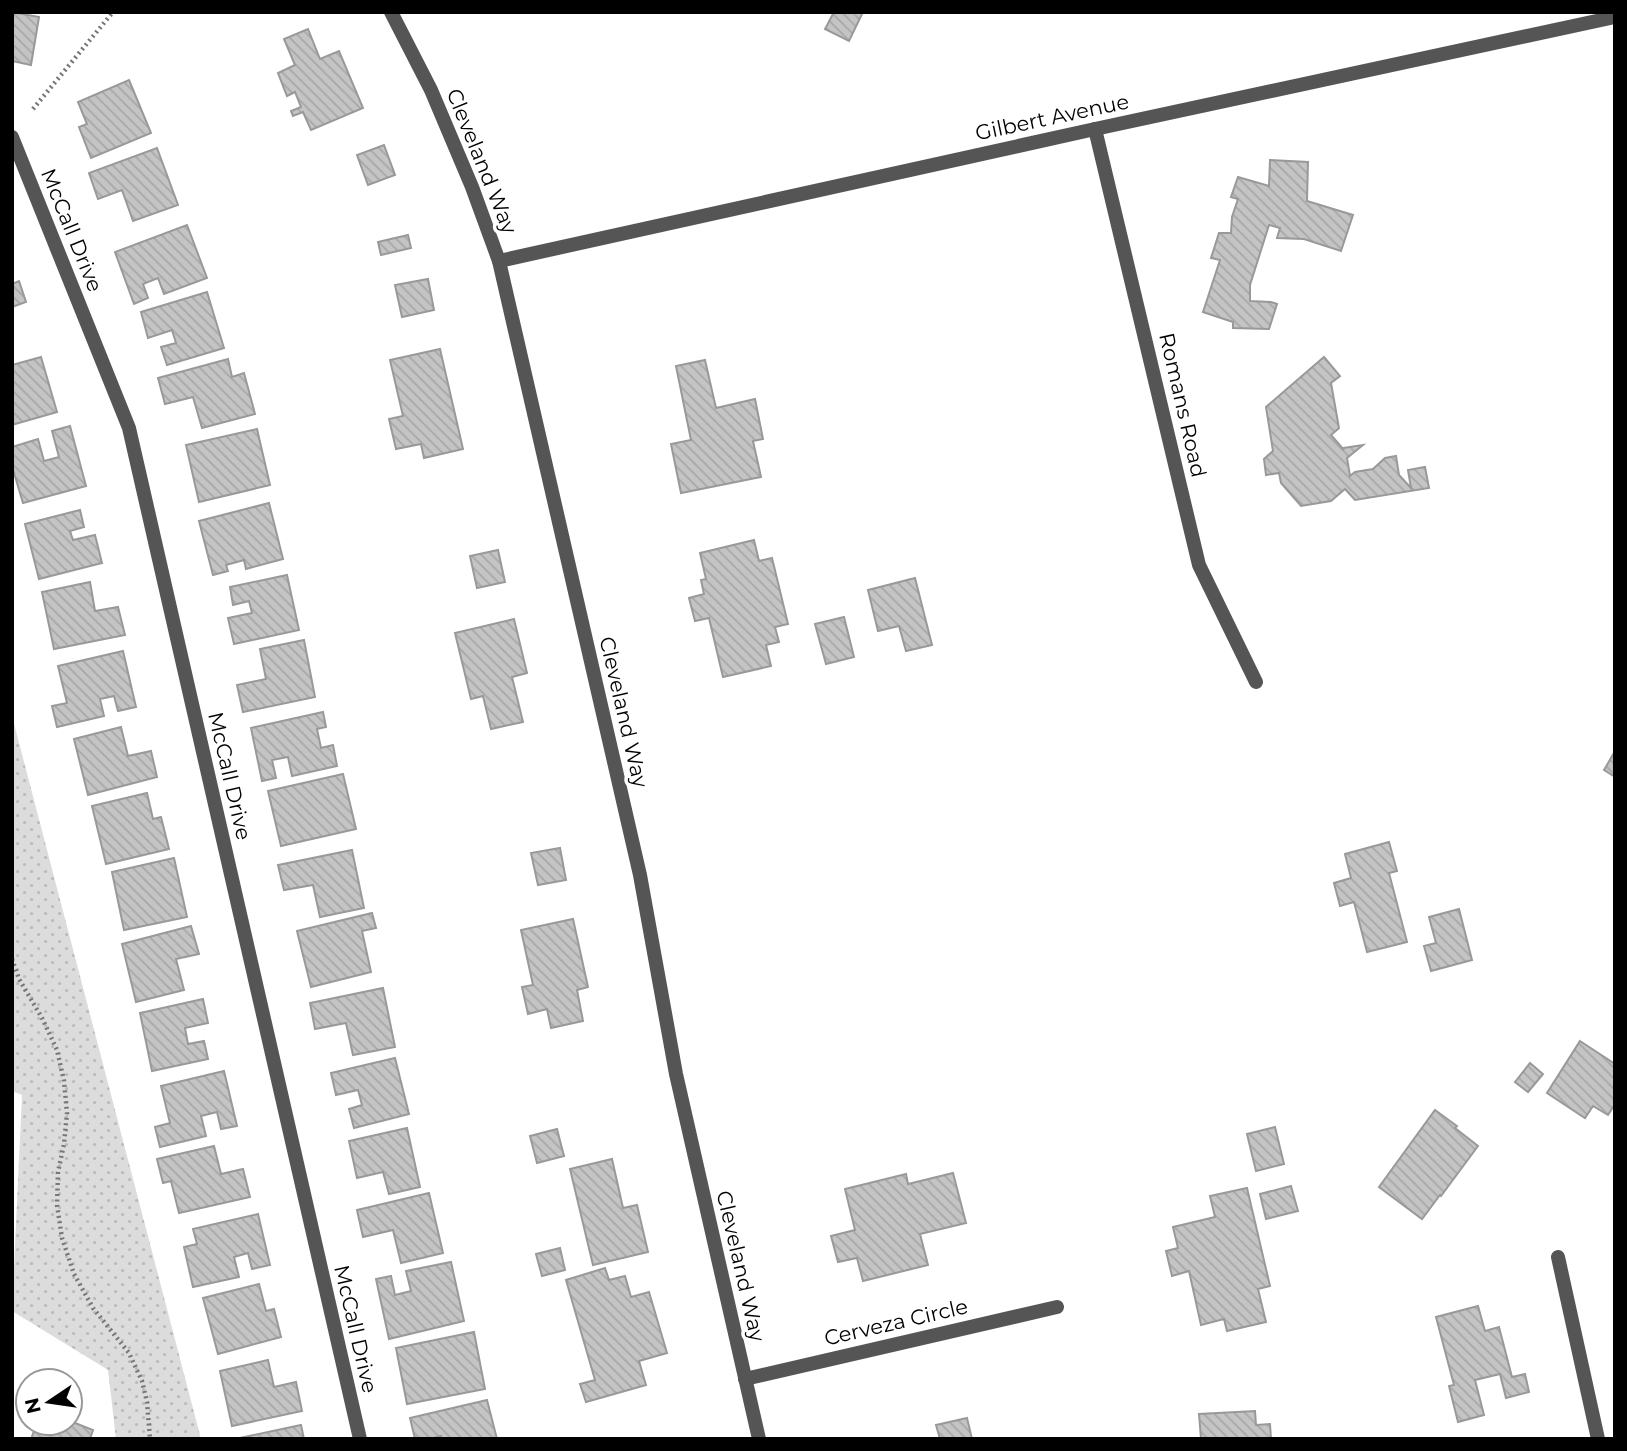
<svg xmlns="http://www.w3.org/2000/svg" width="1627" height="1451" font-family="Montserrat,sans-serif">
<style>
.grass{fill:url(#grass-dots)}
.building{fill:url(#building-back-hatch);stroke:#999;stroke-width:2}
.lines{fill:none;stroke-linecap:round;stroke-linejoin:round}
.path{stroke:#777;stroke-width:4.5;stroke-dasharray:2 3.5;stroke-linecap:butt}
.minor{stroke:#555;stroke-width:14}
.tertiary{stroke:#555;stroke-width:14}
.labels{text-anchor:middle;dominant-baseline:central;stroke-width:7;stroke-linejoin:round;paint-order:stroke}
.street-label{font-size:21px;fill:#000;stroke:#fff}
</style>
<defs>
<pattern id="grass-dots" width="8" height="8" patternUnits="userSpaceOnUse" patternTransform="scale(1.75)"><rect width="8" height="8" fill="#dcdcdc"/><path d="M2 2h.1M6 6h.1" fill="none" stroke="#bbb" stroke-width="1.8" stroke-linecap="round"/></pattern>
<pattern id="building-back-hatch" width="6" height="6" patternUnits="userSpaceOnUse" patternTransform="scale(1.75)"><rect width="6" height="6" fill="#c4c4c4"/><path d="M-1 5l2 2M0 0l6 6M5-1l2 2" fill="none" stroke="#a7a7a7"/></pattern>
</defs>
<rect width="100%" height="100%" fill="#fff"/>
<!-- grass -->
<path class="grass" d="M12 716 201 1439H116L108 1370 12 1311 22 1095 12 1091Z"/>
<!-- building -->
<g class="building">
<path d="M12 12 39 17 31 65 12 61Z"/>
<path d="M834 12H863L849 41 825 29Z"/>
<path d="M308 29 320 59 339 51 363 108 311 130 303 112 293 116 291 111 301 107 295 92 287 96 278 73 295 65 284 39Z"/>
<path d="M129 80 151 133 91 158 79 127 87 124 78 102Z"/>
<path d="M384 145 395 175 368 185 357 155Z"/>
<path d="M157 148 178 205 133 221 122 190 98 199 89 173Z"/>
<path d="M1270 160 1308 162 1307 201 1353 215 1341 251 1304 239 1277 238 1280 228 1269 225 1250 285V301L1271 302 1277 304 1269 329 1233 328V322L1203 312 1220 260 1211 258 1219 233H1231L1232 217 1238 199 1231 197 1238 177 1269 186Z"/>
<path d="M187 225 207 278 164 294 158 278 143 284 148 298 134 304 115 252Z"/>
<path d="M408 235 411 248 381 255 378 242Z"/>
<path d="M428 279 434 310 402 317 395 285Z"/>
<path d="M19 281 26 302 12 307V284Z"/>
<path d="M207 292 224 348 167 365 161 347 176 343 172 330 148 338 141 312Z"/>
<path d="M440 349 463 449 424 458 421 444 396 449 389 419 403 416 390 360Z"/>
<path d="M41 357 57 412 12 425V365Z"/>
<path d="M1324 357 1340 376 1331 383 1339 428 1331 435 1344 450 1343 448 1363 445 1347 458 1350 476 1355 472 1373 469 1385 458 1396 456 1399 475 1411 488 1408 470 1425 467 1429 488 1355 500 1345 489 1331 501 1301 506 1281 483 1279 473 1266 475 1264 459 1273 451 1266 407Z"/>
<path d="M228 359 232 377 244 373 255 414 202 428 193 397 165 404 158 378Z"/>
<path d="M705 360 716 408 755 399 763 439 753 441 761 477 681 493 671 444 691 440 676 366Z"/>
<path d="M70 426 86 486 23 503 12 466V447L38 439 44 461 59 457 52 431Z"/>
<path d="M257 429 270 485 199 502 186 445Z"/>
<path d="M269 503 283 559 246 569 244 560 226 565 228 571 213 575 199 521Z"/>
<path d="M80 510 84 527 70 531 73 540 95 535 102 563 39 579 25 524Z"/>
<path d="M754 540 759 561 772 558 788 624 775 627 779 642 766 645 771 666 723 677 709 618 695 621 689 598 704 594 701 580 706 579 700 553Z"/>
<path d="M498 550 505 582 477 588 470 556Z"/>
<path d="M287 575 299 630 234 644 228 618 252 613 249 601 233 605 230 587Z"/>
<path d="M915 578 932 645 906 651 899 626 878 631 868 590Z"/>
<path d="M90 582 95 611 118 607 125 635 54 649 42 592Z"/>
<path d="M844 617 854 657 826 664 815 624Z"/>
<path d="M514 619 527 673 512 677 523 722 491 729 483 696 471 699 455 633Z"/>
<path d="M304 640 315 697 243 712 237 685 266 679 260 649Z"/>
<path d="M123 651 136 707 118 711 114 696 100 699 104 716 57 727 52 706 67 703 58 666Z"/>
<path d="M323 712 326 727 317 729 321 748 333 745 337 766 292 776 288 757 272 760 276 778 262 781 251 728Z"/>
<path d="M121 727 128 756 151 751 157 777 88 795 74 739Z"/>
<path d="M1615 751V777L1604 770Z"/>
<path d="M343 774 356 829 281 846 268 791Z"/>
<path d="M147 793 153 819 161 817 169 849 106 864 92 806Z"/>
<path d="M1389 842 1397 871 1389 873 1407 942 1367 952 1354 902 1340 906 1334 883 1351 878 1345 854Z"/>
<path d="M560 848 566 880 538 885 531 853Z"/>
<path d="M352 850 364 908 320 917 313 885 284 890 278 865Z"/>
<path d="M174 858 187 917 124 930 112 872Z"/>
<path d="M1459 909 1472 960 1431 971 1424 946 1436 943 1429 917Z"/>
<path d="M372 913 376 928 362 931 371 972 311 987 297 931Z"/>
<path d="M573 919 588 987 577 990 583 1021 551 1028 547 1009 528 1014 522 987 533 985 521 930Z"/>
<path d="M191 926 199 954 176 959 184 990 136 1002 122 944Z"/>
<path d="M383 988 395 1047 353 1055 346 1023 315 1029 310 1003Z"/>
<path d="M203 999 208 1023 185 1028 188 1044 204 1041 208 1059 152 1071 140 1013Z"/>
<path d="M1580 1041 1615 1064V1104L1608 1115 1593 1106 1585 1118 1547 1093Z"/>
<path d="M395 1058 409 1114 354 1128 349 1109 362 1105 358 1090 336 1095 331 1073Z"/>
<path d="M1530 1063 1543 1074 1528 1092 1515 1082Z"/>
<path d="M224 1071 237 1126 221 1129 217 1112 201 1116 206 1136 160 1147 155 1127 170 1123 161 1086Z"/>
<path d="M1435 1110 1457 1126 1455 1128 1478 1146 1441 1196 1440 1195 1422 1219 1379 1187Z"/>
<path d="M1275 1127 1284 1164 1256 1171 1247 1134Z"/>
<path d="M407 1128 420 1187 389 1194 383 1172 357 1178 349 1141Z"/>
<path d="M557 1129 564 1156 537 1163 530 1136Z"/>
<path d="M214 1146 221 1174 243 1169 250 1197 179 1213 171 1181 163 1183 157 1159Z"/>
<path d="M612 1159 623 1208 637 1205 648 1252 593 1265 570 1169Z"/>
<path d="M953 1173 966 1223 920 1234 928 1265 863 1281 857 1258 838 1262 831 1236 855 1230 845 1189 906 1174 908 1184Z"/>
<path d="M1291 1186 1298 1211 1266 1219 1260 1194Z"/>
<path d="M1247 1188 1270 1286 1258 1289 1266 1322 1227 1331 1224 1319 1201 1325 1189 1271 1172 1276 1166 1251 1178 1248 1173 1227 1215 1217 1210 1196Z"/>
<path d="M429 1193 443 1253 401 1263 393 1230 363 1237 357 1210Z"/>
<path d="M258 1214 270 1265 252 1269 248 1253 234 1257 239 1277 193 1287 184 1247 197 1244 193 1229Z"/>
<path d="M560 1248 565 1270 542 1276 536 1254Z"/>
<path d="M451 1262 464 1321 389 1339 376 1279 391 1276 395 1295 411 1291 406 1271Z"/>
<path d="M605 1268 609 1280 625 1276 631 1297 649 1292 667 1353 639 1361 646 1385 586 1402 580 1384 595 1380 566 1280Z"/>
<path d="M259 1284 266 1311 274 1309 281 1337 218 1354 203 1298Z"/>
<path d="M1478 1306 1485 1331 1499 1327 1512 1377 1525 1374 1529 1392 1506 1398 1500 1374 1475 1380 1484 1415 1458 1422 1449 1386 1454 1385 1436 1317Z"/>
<path d="M474 1332 485 1389 407 1404 396 1348Z"/>
<path d="M268 1360 274 1387 296 1382 302 1411 232 1426 220 1371Z"/>
<path d="M487 1400 497 1439H441V1436L430 1439H415L410 1418Z"/>
<path d="M1255 1411 1256 1425 1270 1424 1271 1439H1201L1199 1414Z"/>
<path d="M967 1418 972 1439H940L936 1425Z"/>
<path d="M70 1421 93 1430 90 1439H31L37 1423H70Z"/>
<path d="M301 1425 304 1439H235Z"/>
</g>
<g class="lines">
<!-- path -->
<g class="path">
<path d="M33 109 113 12"/>
<path d="M12 959 19 979 42 1018 57 1050 64 1081 67 1113 64 1144 58 1172 57 1205 62 1238 74 1274 93 1308 129 1353 142 1381 147 1402 150 1439"/>
</g>
<!-- minor -->
<g class="minor">
<path d="M1095 129 1199 565 1256 682"/>
<path d="M12 137 129 428 360 1439"/>
<path d="M499 261 1095 129 1615 17"/>
<path d="M1558 1257 1598 1439"/>
<path d="M745 1379 1057 1307"/>
</g>
<!-- tertiary -->
<path class="tertiary" d="M391 12 431 90 472 187 499 261 640 875 676 1074 759 1439"/>
</g>
<g class="labels">
<!-- street labels -->
<g class="street-label">
<text transform="translate(1052 117) rotate(-12)">Gilbert Avenue</text>
<text transform="translate(482 161) rotate(68)">Cleveland Way</text>
<text transform="translate(72 230) rotate(68)">McCall Drive</text>
<text transform="translate(1183 405) rotate(77)">Romans Road</text>
<text transform="translate(624 712) rotate(77)">Cleveland Way</text>
<text transform="translate(230 776) rotate(77)">McCall Drive</text>
<text transform="translate(741 1266) rotate(77)">Cleveland Way</text>
<text transform="translate(896 1322) rotate(-13)">Cerveza Circle</text>
<text transform="translate(356 1329) rotate(77)">McCall Drive</text>
</g>
</g>
<!-- border -->
<rect width="1627" height="1451" fill="none" stroke="#000000" stroke-width="28"/>
<!-- north arrow -->
<g transform="translate(49 1402) rotate(257)"><circle r="33" fill="#ffffff" stroke="#999999" stroke-width="2"/>
<path d="M0-5L12 26L0 18L-12 26Z" fill="#000000"/>
<text y="-10" font-size="19" font-weight="bold" text-anchor="middle" fill="#000000">N</text>
</g>
</svg>
